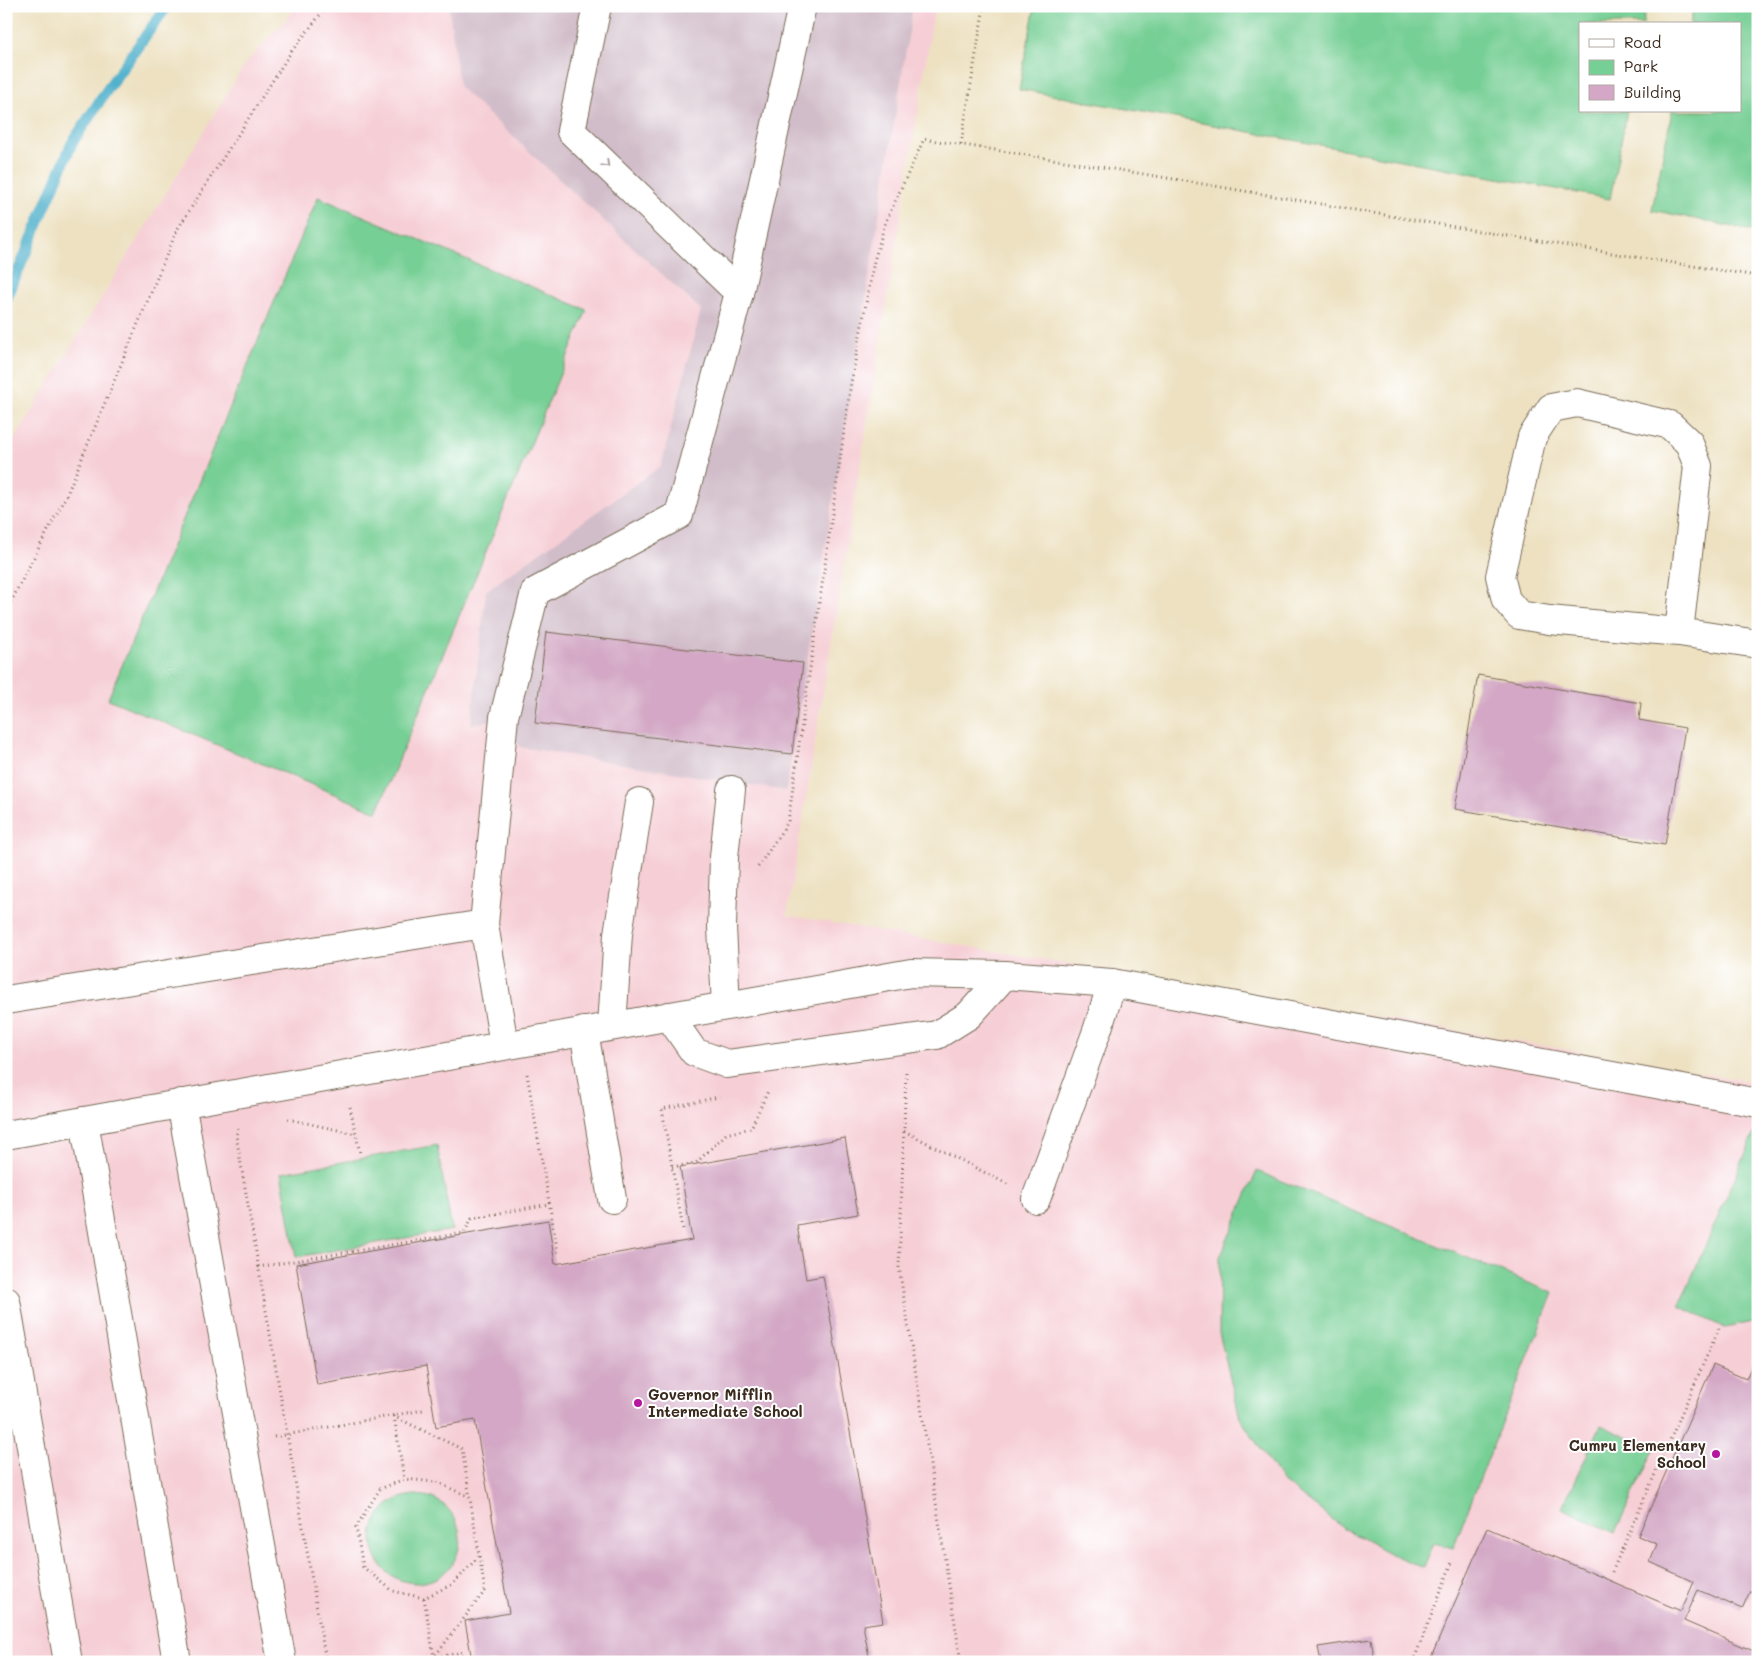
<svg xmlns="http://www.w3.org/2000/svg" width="1764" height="1668" font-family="Mali,sans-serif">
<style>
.built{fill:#f6cfd6}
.industrial{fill:#d1bdc9}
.green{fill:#76cf94;stroke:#587c59}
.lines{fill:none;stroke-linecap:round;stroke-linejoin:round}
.stream{stroke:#4aaec9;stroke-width:11}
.building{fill:#d3a7c5}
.minor-casing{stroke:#796a57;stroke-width:30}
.path{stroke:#796a57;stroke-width:3;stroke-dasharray:1 4;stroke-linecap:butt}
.minor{stroke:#fff;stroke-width:28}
.oneway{stroke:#a79f9a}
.poi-dot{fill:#b5179e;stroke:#fff;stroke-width:2}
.labels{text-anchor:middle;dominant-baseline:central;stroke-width:4;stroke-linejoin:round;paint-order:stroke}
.poi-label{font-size:15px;font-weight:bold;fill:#3b2a1e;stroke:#fff;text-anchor:start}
</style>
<rect width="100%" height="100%" fill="#fff"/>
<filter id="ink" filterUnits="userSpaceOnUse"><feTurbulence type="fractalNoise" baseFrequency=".02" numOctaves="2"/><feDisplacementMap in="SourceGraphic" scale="10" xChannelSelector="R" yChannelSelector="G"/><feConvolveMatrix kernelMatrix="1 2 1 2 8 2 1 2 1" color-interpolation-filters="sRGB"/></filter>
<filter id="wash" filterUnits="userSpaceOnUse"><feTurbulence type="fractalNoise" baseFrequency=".0096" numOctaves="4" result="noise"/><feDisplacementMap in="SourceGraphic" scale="20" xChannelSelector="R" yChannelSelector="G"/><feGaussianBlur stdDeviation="1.12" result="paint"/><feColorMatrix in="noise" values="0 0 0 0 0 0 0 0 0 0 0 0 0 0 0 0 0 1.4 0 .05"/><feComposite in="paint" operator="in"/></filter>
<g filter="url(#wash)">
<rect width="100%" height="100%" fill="#ede1c1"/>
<!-- built -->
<path class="built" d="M298 6H935L787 915 1758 1083V1662H6V453L246 63Z"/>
<!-- industrial -->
<path class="industrial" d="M449 6H913L786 791 520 747 504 718 471 724 486 591 661 466 701 310 459 87Z"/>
<!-- green -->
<g class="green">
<path d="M1035 6H1646L1643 24H1580V111H1627L1610 199 1019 89Z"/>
<path d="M1694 6H1758V232L1652 210 1672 111H1740V24H1690Z"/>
<path d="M318 197 587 310 377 812 108 699Z"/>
<path d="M1755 1132H1758V1321L1725 1328 1679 1306Z"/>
<path d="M437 1145 452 1230 296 1257 281 1173Z"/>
<path d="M1257 1171 1553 1293 1453 1548 1434 1543 1424 1568 1391 1554 1345 1529 1282 1481 1240 1418 1219 1333 1220 1257Z"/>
<path d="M1601 1425 1654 1450 1615 1533 1562 1508Z"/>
<circle cx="416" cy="1539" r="44"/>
</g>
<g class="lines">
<!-- stream -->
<path class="stream" d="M6 300 72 143 113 81 167 6"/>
</g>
<g id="blocks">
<!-- building -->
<g class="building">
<path d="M546 632 803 663 792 754 535 723Z"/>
<path d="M1478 675 1641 703 1639 720 1685 728 1665 845 1455 809Z"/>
<path d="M845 1138 858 1214 797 1225 806 1279 823 1276 883 1622 863 1625 870 1662H466L472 1660 465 1621 509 1613 475 1420 436 1427 426 1366 317 1385 296 1264 548 1220 555 1264 692 1240 680 1167Z"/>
<path d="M1758 1351V1594L1750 1591 1742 1609 1698 1590 1684 1621 1758 1653V1662H1429L1487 1528 1681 1611 1694 1582 1650 1562 1657 1544 1638 1536 1713 1365 1746 1379Z"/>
<path d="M1371 1639 1375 1662H1321L1318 1647Z"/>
</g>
</g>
</g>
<g filter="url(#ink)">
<use href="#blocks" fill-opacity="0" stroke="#796a57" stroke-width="1"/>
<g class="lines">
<defs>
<g id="minor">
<path d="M597 6 571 131 739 293"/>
<path d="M1679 632 1698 466 1689 443 1670 425 1577 403 1551 408 1532 437 1500 576 1506 600 1519 615 1549 620 1679 632 1758 644"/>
<path d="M484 924 504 1045"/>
<path d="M6 1000 484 924 504 717 535 592 679 515 739 293 802 6"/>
<path d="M726 1006 722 927 724 857 731 790"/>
<path d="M669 1016 694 1052 727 1064 937 1035 969 1015 1005 975"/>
<path d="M612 1026 618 934 639 802"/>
<path d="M584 1031 612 1199"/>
<path d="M181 1103 282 1662"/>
<path d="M84 1121 177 1662"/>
<path d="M6 1135 911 973 1005 975 1112 983 1758 1103"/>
<path d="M1036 1199 1098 1028 1112 983"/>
<path d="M6 1301 68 1662"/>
</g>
</defs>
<!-- minor casing -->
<use href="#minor" class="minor-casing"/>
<!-- path -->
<g class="path">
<path d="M961 144 984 6"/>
<path d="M6 611 67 494 177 230 291 52 327 6"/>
<path d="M758 867 788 822 851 383 874 261 886 221 924 139C1202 181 1479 234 1758 276"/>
<path d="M906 1072 899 1267 961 1662"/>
<path d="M527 1074 558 1254"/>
<path d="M350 1107 360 1153"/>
<path d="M288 1119 356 1134"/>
<path d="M238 1128 236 1135 326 1662"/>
<path d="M904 1131 1007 1184"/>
<path d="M672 1167 696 1163 726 1134 751 1128 768 1091"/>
<path d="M683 1229 662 1109 719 1097"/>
<path d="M258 1267 464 1233 472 1218 549 1204"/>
<path d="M393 1416 462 1449 485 1591 434 1657"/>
<path d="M394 1416 404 1479"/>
<path d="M274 1437 423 1410"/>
<path d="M470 1497 436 1482 404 1479 380 1489 356 1527 363 1567 393 1591 424 1598 453 1584 479 1556"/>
<path d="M1612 1572 1720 1326"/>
<path d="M424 1598 434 1657"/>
<path d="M407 1662 465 1652"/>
<path d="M1413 1662 1453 1560"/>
</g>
<!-- minor -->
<use href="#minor" class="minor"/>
</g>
<!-- one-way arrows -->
<defs><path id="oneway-chevron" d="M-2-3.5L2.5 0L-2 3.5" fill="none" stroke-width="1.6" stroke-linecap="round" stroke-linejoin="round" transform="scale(1.25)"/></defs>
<use class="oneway" href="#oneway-chevron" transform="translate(606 164) rotate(44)"/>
</g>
<!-- markers -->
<g class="poi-dot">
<circle cx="638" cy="1403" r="5"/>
<circle cx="1716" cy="1454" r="5"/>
</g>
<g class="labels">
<!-- poi labels -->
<g class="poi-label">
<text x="648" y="1394">Governor Mifflin<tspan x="648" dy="17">Intermediate School</tspan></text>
<text x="1706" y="1445" text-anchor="end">Cumru Elementary<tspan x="1706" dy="17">School</tspan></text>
</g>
</g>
<!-- margin -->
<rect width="1764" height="1668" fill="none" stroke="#fff" stroke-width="25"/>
<!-- legend -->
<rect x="1579" y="22" width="162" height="90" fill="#ffffff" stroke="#b1aaa5"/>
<rect x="1589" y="39" width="25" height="8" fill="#ffffff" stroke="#b1aaa5"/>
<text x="1624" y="48" font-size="15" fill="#3b2a1e">Road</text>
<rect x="1589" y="60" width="25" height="15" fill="#76cf94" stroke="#b1aaa5"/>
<text x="1624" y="72" font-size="15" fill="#3b2a1e">Park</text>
<rect x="1589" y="85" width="25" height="15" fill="#d3a7c5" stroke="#b1aaa5"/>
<text x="1624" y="98" font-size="15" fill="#3b2a1e">Building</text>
</svg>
